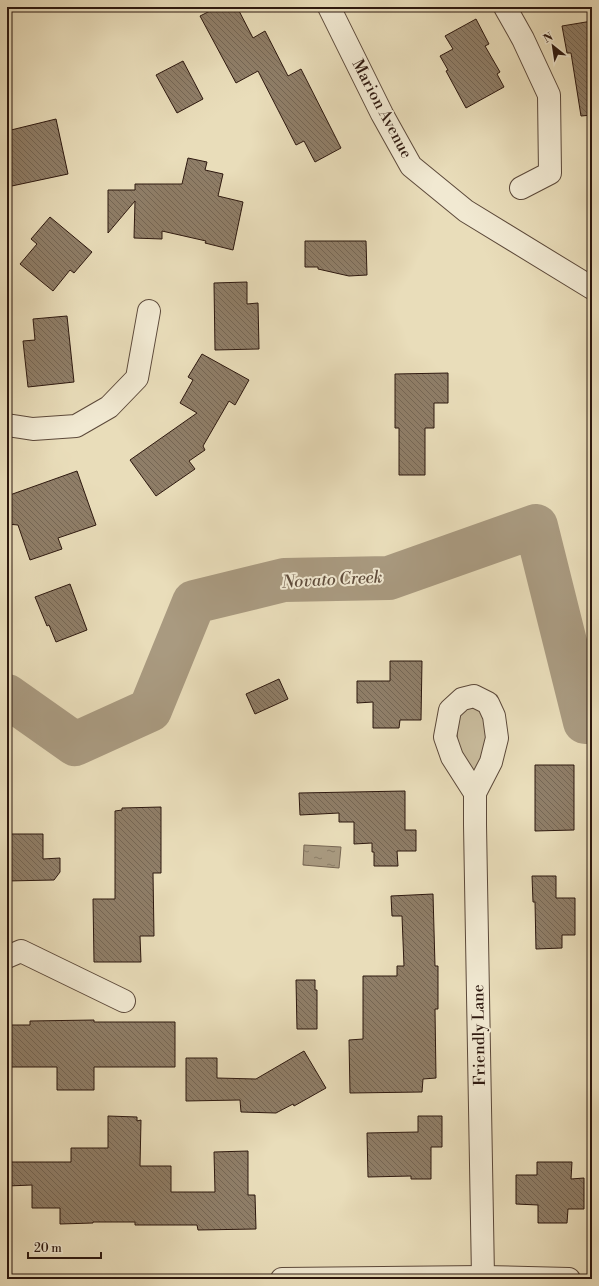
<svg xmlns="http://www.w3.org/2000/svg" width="599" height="1286" font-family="'Libre Bodoni',serif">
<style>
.green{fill:#c9bc9d;stroke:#7b6a56}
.water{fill:url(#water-ripples);stroke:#776653}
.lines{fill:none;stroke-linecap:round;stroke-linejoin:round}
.river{stroke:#a99a80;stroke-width:44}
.building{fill:url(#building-back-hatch);stroke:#2d180f}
.minor-casing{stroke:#5c493a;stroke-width:24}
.minor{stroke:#f1e9d2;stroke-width:22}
.labels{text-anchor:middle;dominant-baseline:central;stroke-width:4;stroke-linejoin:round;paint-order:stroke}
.street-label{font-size:16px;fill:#2d180f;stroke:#f1e9d2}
.water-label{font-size:17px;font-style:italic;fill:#5f4c3c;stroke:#f1e9d2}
</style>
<defs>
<pattern id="water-ripples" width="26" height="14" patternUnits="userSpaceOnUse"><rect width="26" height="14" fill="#a99a80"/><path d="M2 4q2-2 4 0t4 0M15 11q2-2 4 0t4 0" fill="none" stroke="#8a7d67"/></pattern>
<pattern id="building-back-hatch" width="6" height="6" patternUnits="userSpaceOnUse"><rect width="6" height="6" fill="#8f7e68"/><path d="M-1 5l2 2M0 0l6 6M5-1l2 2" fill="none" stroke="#756654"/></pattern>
</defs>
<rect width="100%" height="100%" fill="#e9ddba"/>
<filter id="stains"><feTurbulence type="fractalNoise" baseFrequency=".005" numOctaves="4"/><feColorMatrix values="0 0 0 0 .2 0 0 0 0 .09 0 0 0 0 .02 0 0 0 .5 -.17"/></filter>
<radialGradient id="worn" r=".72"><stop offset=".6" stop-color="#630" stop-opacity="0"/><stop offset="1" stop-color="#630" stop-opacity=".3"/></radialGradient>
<!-- green -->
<path class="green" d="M476 707 484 712 490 741 474 777 458 744 456 721 465 709Z"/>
<!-- water -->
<path class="water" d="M304 845 341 847 339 868 303 865Z"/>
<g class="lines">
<!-- river -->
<path class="river" d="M7 696 75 744 150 710 194 602 284 580 389 578 536 526 585 722H592"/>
</g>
<!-- building -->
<g class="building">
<path d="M218 7H237L253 38 265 31 288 76 301 69 341 148 315 162 304 141 296 145 258 71 236 83 200 16Z"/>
<path d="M476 19 489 44 485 46 500 72 497 74 504 87 466 108 446 71 448 70 440 56 453 49 445 36Z"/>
<path d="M592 21V115L581 116 571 53H567L562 26Z"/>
<path d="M183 61 203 99 177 113 156 75Z"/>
<path d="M56 119 68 174 7 187V131Z"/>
<path d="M188 158 207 162 205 170 223 174 218 196 243 202 233 250 205 243 206 241 162 231V239L134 238 135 201 108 233V190H135V184H182Z"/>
<path d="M50 217 92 252 74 273 70 270 53 291 20 264 37 244 31 239Z"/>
<path d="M305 241H366L367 275 349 276 318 269V267H305Z"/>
<path d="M247 282V304L258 303 259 349 215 350 214 283Z"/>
<path d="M67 316 74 382 28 387 23 341 35 340 33 319Z"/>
<path d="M202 354 249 380 235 405 229 401 203 446 205 450 189 461 195 469 156 496 130 460 197 413 180 403 193 380 188 377Z"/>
<path d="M448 373V403H434V428H425V475H399V428H395V374Z"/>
<path d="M77 471 96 525 58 538 62 549 30 560 18 525 7 524V496Z"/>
<path d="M70 584 87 630 56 642 49 625 47 626 35 597Z"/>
<path d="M390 661H422L421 720H400L399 728H373V702L357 703V681H390Z"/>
<path d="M279 679 288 699 255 714 246 694Z"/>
<path d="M535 765H574V830L535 831Z"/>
<path d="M405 791V830H416V851H397L398 866H374V852H372V843L354 844V822H339V813L300 815 299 793Z"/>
<path d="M161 807V873H153L154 936H140L141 962H94L93 899H115V811L122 810V808Z"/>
<path d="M7 834H43V859L60 858V872L54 880 7 881Z"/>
<path d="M532 876H556V898H575V935H562V948L536 949 535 902H533Z"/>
<path d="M433 894 435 966H438V1009H435L436 1078 423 1079 422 1092 350 1093 349 1040 363 1039V976H397V966H404L402 916H392L391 896Z"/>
<path d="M296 980H315V990H317V1029H297Z"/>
<path d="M94 1020V1022H175V1067H94V1090H57V1067H7V1025H30V1021Z"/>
<path d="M304 1051 326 1088 294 1106 293 1104 276 1113 241 1112 240 1100 186 1101V1058H217V1078L256 1079Z"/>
<path d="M108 1116 137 1117V1121L141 1120 140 1166H171V1192H215L214 1152 248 1151V1195H255L256 1229 198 1230 197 1225H135V1222H93V1223L60 1224V1208H32V1185L7 1186V1162H71V1148H108Z"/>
<path d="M418 1116H442V1147H431V1179H411V1176L368 1177 367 1133 418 1132Z"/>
<path d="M537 1162H572L571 1179 584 1178V1209H568L567 1223H538V1205L516 1204V1175H537Z"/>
</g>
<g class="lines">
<defs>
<g id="minor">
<path d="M329 7 382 114 411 166 466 211 592 288"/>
<path d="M505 7 523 39 549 95 550 173 521 188"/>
<path d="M7 425 33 429 76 426 109 407 137 378 149 311"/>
<path d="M475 793 452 757 445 737 450 710 462 699 474 696 488 703 494 716 497 738 491 762 475 793V825L483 1277"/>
<path d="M7 957 21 951 124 1001"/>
<path d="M282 1279 483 1277 569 1279"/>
</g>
</defs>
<!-- minor casing -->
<use href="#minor" class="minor-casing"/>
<!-- minor -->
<use href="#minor" class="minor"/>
</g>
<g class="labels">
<!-- street labels -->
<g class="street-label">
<text transform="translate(382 109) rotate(62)">Marion Avenue</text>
<text transform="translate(479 1035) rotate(-91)">Friendly Lane</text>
</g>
<!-- water labels -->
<g class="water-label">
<text transform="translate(332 580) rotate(-3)">Novato Creek</text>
</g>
</g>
<!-- margin -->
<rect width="599" height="1286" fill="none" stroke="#e9ddba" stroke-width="24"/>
<rect x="8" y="8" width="583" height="1270" fill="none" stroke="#2d180f" stroke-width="2"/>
<rect x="12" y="12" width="575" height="1262" fill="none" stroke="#2d180f"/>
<!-- north arrow -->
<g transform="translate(553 46) rotate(330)" stroke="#f1e9d2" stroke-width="3" paint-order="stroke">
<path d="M0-3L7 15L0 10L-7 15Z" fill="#2d180f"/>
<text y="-6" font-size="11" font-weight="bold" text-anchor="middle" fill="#2d180f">N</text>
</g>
<!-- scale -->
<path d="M28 1252v6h73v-6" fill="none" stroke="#2d180f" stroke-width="2"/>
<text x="34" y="1252" font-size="12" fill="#2d180f" stroke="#f1e9d2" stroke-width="3" paint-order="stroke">20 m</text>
<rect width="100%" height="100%" filter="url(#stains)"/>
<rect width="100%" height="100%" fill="url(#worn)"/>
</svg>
